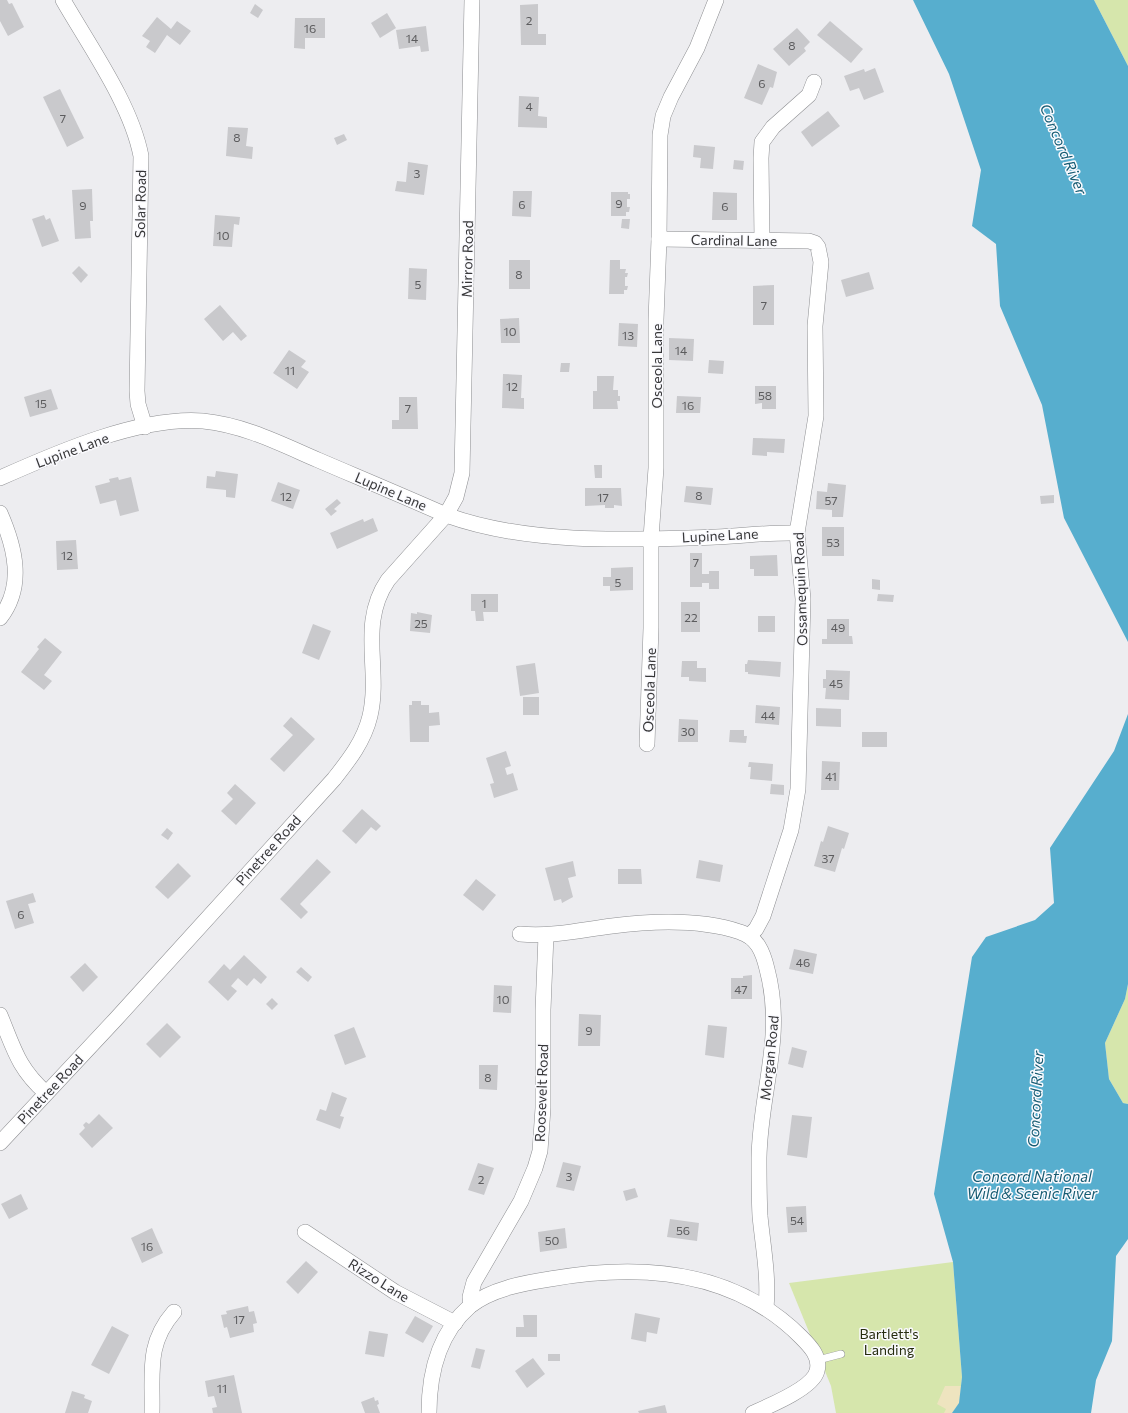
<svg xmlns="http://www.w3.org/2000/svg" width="1128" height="1413" font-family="Commissioner,sans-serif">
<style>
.green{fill:#d6e6ac}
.sand{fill:#eee4bf}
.water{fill:#57aece}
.building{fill:#c9c9cc}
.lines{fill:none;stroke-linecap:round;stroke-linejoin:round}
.lane-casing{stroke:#8d8e91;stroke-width:8}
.street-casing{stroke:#8d8e91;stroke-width:16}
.lane{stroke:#fff;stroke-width:7}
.street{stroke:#fff;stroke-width:15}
.labels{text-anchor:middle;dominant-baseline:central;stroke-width:3;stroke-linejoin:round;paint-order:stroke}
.number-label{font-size:12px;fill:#5c5c5e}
.street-label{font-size:14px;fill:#373739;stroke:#fafafe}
.park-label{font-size:14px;fill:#262d0e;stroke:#fafafe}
.water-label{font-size:15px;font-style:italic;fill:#175c73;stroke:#fafafe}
</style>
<rect width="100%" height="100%" fill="#ededf0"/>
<!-- green -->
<g class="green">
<path d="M1094 0H1128V66Z"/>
<path d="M1128 984V1104L1123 1103 1109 1079 1105 1043 1125 999Z"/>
<path d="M953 1262 962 1377 959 1403 952 1413H836L831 1386 789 1283Z"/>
</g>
<!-- sand -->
<path class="sand" d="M945 1386H961L959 1403 952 1413H944L946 1409 937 1404Z"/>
<!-- water -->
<g class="water">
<path d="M913 0H1094L1128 66V642L1064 518 1042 405 1000 306 996 244 972 226 981 170 949 74Z"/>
<path d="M1128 714V984L1125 999 1105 1043 1109 1079 1123 1103 1128 1104V1239L1116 1256 1112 1341 1096 1380 1091 1413H952L959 1403 962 1377 953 1262 934 1194 972 957 986 937 1035 920 1054 903 1050 848 1114 751Z"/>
</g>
<!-- building -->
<g class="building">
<path d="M0 0H7L9 4 12 3 24 27 8 36 0 21Z"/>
<path d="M255 4 263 10 258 18 250 13Z"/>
<path d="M538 4V34H546V45H521L520 5Z"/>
<path d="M387 13 396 28 380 38 371 23Z"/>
<path d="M157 17 171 29 177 21 191 31 180 45 167 35 155 53 146 47 150 41 142 36Z"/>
<path d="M295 18H325V38H305V49L294 48Z"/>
<path d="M830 21 863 49 851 63 817 35Z"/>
<path d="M426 26 429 51 421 52 420 46 399 49 396 30Z"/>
<path d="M797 28 810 42 804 48 806 51 789 66 773 49Z"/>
<path d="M758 64 777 72 773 88 770 87 762 105 744 98Z"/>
<path d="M875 68 884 92 864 100 859 88 850 91 844 76 864 69 865 72Z"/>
<path d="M60 89 84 138 67 147 43 97Z"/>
<path d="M519 96 539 97 538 116 547 117V128L518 127Z"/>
<path d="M828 111 840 126 812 147 801 132Z"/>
<path d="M228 127 248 128 246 146 253 147 252 159 226 156Z"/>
<path d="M344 134 347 140 337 145 334 138Z"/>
<path d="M694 145 715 147 713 169 700 168 701 158 693 157Z"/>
<path d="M734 160 744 161 743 170 733 169Z"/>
<path d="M408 162 428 165 424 195 395 191 397 181 406 182Z"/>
<path d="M92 189 93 221H90L91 238 75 239 72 190Z"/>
<path d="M513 191H532L531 217 512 216Z"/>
<path d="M611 192H628V194H630V199H627V207H630L629 212H626V216H611Z"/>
<path d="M713 192 737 193V220H712Z"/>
<path d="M44 215 46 220 50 218 59 241 42 247 32 219Z"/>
<path d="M215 215 240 217 239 225 234 224 232 247 213 246Z"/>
<path d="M622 219H630L629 229 621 228Z"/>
<rect x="509" y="260" width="21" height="29"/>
<path d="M610 260H620V269H626L625 273H628L627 277H625V286H628L627 290H624V294H609Z"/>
<path d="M79 266 88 275 81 283 72 273Z"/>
<path d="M409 268 427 269 426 300 408 299Z"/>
<path d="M869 272 874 289 846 297 841 280Z"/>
<path d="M774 285V325H753V286Z"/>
<path d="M220 305 247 336 241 341 233 332 223 341 204 319Z"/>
<path d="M519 318 520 343H501L500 319Z"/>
<path d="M619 323 638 324 637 347 618 346Z"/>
<path d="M669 338 694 339 693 361 669 360Z"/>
<path d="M289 350 306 361 301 367 309 372 297 389 273 373Z"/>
<path d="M709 360 724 361 723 374 708 373Z"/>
<path d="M561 363H570L569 372H560Z"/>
<path d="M503 374 522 375 521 398H524V409L502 408Z"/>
<path d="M597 376H614L613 390H618V396H620V401H617L618 409H593V391H597Z"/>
<path d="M755 386H776V409H762V403L755 404Z"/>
<path d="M51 389 58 409 30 417 24 397Z"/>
<path d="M677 396 701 397 700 413H676Z"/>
<path d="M399 397H417L418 429H392V420H399Z"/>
<path d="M753 438 785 439 784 453 767 452V456L752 455Z"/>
<path d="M594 465H602V478H595Z"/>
<path d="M216 471 238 474 235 498 226 497V490L206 488 207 476 215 477Z"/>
<path d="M118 477 119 480 131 477 139 511 120 516 116 500 100 504 95 486 110 482 109 479Z"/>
<path d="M278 482 300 490 293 509 271 501Z"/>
<path d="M828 483 846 485 843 517H832V510L816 509 817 491 827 492Z"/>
<path d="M686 486 713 488 711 505 684 502Z"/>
<path d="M585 488H621L622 506 614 505V508H605V505L585 506Z"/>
<path d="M1054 495V503L1041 504 1040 496Z"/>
<path d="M337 499 341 503 334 509 337 511 331 516 325 509Z"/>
<path d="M373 518 378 531 337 549 330 533 363 519 364 522Z"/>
<rect x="822" y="527" width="22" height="29"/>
<path d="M76 540 78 569 57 570 56 541Z"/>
<path d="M690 553H702V574H709V571H719V589H709V583H702V587H690Z"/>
<path d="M777 555 778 576H754V569H750V556Z"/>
<path d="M633 567V590L610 591V586H603V577H611V568Z"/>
<path d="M872 579 880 580V590L872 589Z"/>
<path d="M471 594H498V612H483L484 621H476L475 611H471Z"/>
<path d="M878 594 894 595 893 602 877 601Z"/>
<rect x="681" y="602" width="19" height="30"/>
<path d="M417 612 432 615 430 633 410 631 411 613 417 614Z"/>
<rect x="758" y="616" width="17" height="16"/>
<path d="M827 619H849V636H852L853 644H822V639H827Z"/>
<path d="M313 624 331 631 319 660 302 653Z"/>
<path d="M45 638 62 652 44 675 52 681 44 690 21 672 39 649 37 647Z"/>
<path d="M748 660 781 662 780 677 748 674V672H745V664H747Z"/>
<path d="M682 661H697V668H706V682L689 681V677H681Z"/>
<path d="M535 663 539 693 520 696 516 666Z"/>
<path d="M826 670 850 671 849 700 825 699 826 688H823V679H826Z"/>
<rect x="523" y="697" width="16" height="18"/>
<path d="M412 701H421V705H429V713L439 712 440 725 429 726V742H410L409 705H412Z"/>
<path d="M756 705 780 707 779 725 755 723Z"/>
<path d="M816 708 841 709V727L816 726Z"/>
<path d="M291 717 315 739 284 772 270 759 293 735 283 726Z"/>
<path d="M679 719 698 720V742H678Z"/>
<path d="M730 730H744V736H747L746 743 729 742Z"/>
<rect x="862" y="732" width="25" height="15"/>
<path d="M506 751 511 766 505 768 507 775 513 773 518 790 494 798 490 784 494 783 486 758Z"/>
<path d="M822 761 840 762 839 790H821Z"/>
<path d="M749 762 773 764 772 781 750 779 751 767H748Z"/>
<path d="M235 784 256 803 236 825 221 811 233 799 227 793Z"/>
<path d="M771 784 784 785V795L770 794Z"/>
<path d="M362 809 381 826 376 831 371 827 356 844 342 831Z"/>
<path d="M828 826 849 833 844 849 842 848 835 872 814 866 821 841 823 842Z"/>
<path d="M167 828 173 833 168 840 161 835Z"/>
<path d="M317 859 331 872 300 904 308 912 301 919 280 899Z"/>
<path d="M699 860 723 865 720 882 696 878Z"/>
<path d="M573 861 576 876 568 878 573 897 562 903 561 899 554 901 545 868Z"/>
<path d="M178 863 191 876 168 899 155 887Z"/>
<path d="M618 869H641L642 884H618Z"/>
<path d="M476 879 496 895 483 911 463 895Z"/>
<path d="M33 893 36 902 28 904 34 923 15 929 6 901Z"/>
<path d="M794 949 817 954 813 974 789 969Z"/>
<path d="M244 955 267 977 261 984 254 978 247 986 238 978 231 986 237 991 228 1001 208 982 224 964 230 970Z"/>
<path d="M85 963 98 977 83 992 70 977Z"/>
<path d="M301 967 312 977 308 982 296 972Z"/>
<path d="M752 975V999H731V978H743V976Z"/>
<path d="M494 985 512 986 511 1013 493 1012Z"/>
<path d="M272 998 278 1004 272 1010 266 1004Z"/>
<path d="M579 1014 601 1015 600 1046H578Z"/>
<path d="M167 1023 181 1037 160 1058 146 1044Z"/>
<path d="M708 1025 727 1027 724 1058 705 1055Z"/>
<path d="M354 1027 366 1057 345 1065 334 1035Z"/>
<path d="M792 1047 807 1051 803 1068 788 1064Z"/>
<path d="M479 1065H498L497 1090 479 1089Z"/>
<path d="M332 1092 347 1098 340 1116 344 1117 340 1129 316 1120 320 1109 326 1111Z"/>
<path d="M99 1114 113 1128 92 1148 79 1134 85 1128 83 1125 86 1122 89 1124Z"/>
<path d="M792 1115 812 1117 807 1158 787 1155Z"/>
<path d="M563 1162 581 1166 574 1191 556 1187Z"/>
<path d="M478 1163 494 1168 484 1195 468 1190Z"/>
<path d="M635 1188 638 1197 626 1201 623 1191Z"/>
<path d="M21 1194 28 1209 9 1219 1 1204Z"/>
<path d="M806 1206 807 1232 788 1233 786 1207Z"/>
<path d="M670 1219 699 1223 697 1241 667 1237Z"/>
<path d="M152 1228 163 1253 142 1263 131 1238Z"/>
<path d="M565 1228 567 1248 540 1252 538 1232Z"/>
<path d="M306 1261 318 1272 298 1294 286 1282Z"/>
<path d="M248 1306 249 1312 254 1311 257 1323 253 1324 254 1332 230 1338 227 1327 224 1328 221 1315 227 1314 226 1311Z"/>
<path d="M635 1313 660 1318 657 1334 647 1332 646 1342 631 1339Z"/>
<path d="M523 1315H537V1337H516V1327H524Z"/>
<path d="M415 1316 433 1326 423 1343 405 1333Z"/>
<path d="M112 1326 129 1335 109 1374 91 1365Z"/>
<path d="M369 1331 388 1334 384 1357 365 1354Z"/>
<path d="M476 1348 485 1350 480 1369 471 1367Z"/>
<rect x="548" y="1354" width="12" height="7"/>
<path d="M533 1358 545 1374 527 1388 515 1371Z"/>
<path d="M234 1375 242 1413H213L212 1408 217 1407 214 1396 208 1397 205 1381Z"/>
<path d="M72 1391 85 1395 84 1398 92 1401 88 1413H65Z"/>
<path d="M374 1397 375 1401 378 1400 379 1404 377 1405 380 1413H365L361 1402Z"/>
<path d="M665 1405 667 1413H639L638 1411Z"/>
</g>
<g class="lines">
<defs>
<path id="lane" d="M818 1360 841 1354"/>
<g id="street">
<path d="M63 0C90 47 131 104 141 156L137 391 138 404 145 427"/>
<path d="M659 239 809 241 815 243 818 247 821 262 815 326 816 416 797 533 803 599 798 789 791 830 763 916 756 929 749 936"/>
<path d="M762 241 761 158 762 142 773 127 809 95 814 82"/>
<path d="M0 478C56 453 140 416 203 421 244 425 281 444 318 460 360 478 403 496 446 515 529 545 628 540 716 537 743 536 770 532 797 533"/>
<path d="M0 513C15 547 25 586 0 618"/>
<path d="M647 744 651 628V538L656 468V320L659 239 660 135 663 116 671 97 697 48 716 0"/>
<path d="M520 934C551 937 581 930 612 926 651 921 701 919 740 932 757 937 763 952 767 969 785 1037 760 1091 759 1158 759 1177 759 1197 760 1216 763 1247 769 1277 766 1308"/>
<path d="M0 1015C14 1049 18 1068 46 1093"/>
<path d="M0 1143 115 1020 334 779C349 760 364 741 370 716 381 669 358 624 388 580L446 515 456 497 462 473 472 0"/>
<path d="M305 1232 395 1292 455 1323"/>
<path d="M471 1305 470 1297 474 1282 521 1201 535 1168 540 1151 543 1108V1010L546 935"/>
<path d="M152 1413C153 1373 146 1344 174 1312"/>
<path d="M429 1413C429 1374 439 1333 470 1306 491 1289 524 1283 550 1279 640 1263 733 1269 801 1337 810 1346 821 1357 817 1371 813 1388 769 1406 753 1413"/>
</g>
</defs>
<!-- lane casing -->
<use href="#lane" class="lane-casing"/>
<!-- street casing -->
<use href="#street" class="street-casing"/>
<!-- lane -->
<use href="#lane" class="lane"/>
<!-- street -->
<use href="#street" class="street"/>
</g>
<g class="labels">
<!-- number labels -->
<g class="number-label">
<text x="529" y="20">2</text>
<text x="310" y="28">16</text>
<text x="412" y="38">14</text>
<text x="792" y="45">8</text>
<text x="762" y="83">6</text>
<text x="529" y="106">4</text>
<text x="63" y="118">7</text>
<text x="237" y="137">8</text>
<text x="417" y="173">3</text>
<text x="619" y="203">9</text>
<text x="522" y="204">6</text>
<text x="83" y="205">9</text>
<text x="725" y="206">6</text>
<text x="223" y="235">10</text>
<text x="519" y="274">8</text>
<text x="418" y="284">5</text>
<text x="764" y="305">7</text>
<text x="510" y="331">10</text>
<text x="628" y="335">13</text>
<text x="681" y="350">14</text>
<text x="290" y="370">11</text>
<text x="512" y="386">12</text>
<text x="765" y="395">58</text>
<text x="41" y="403">15</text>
<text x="688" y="405">16</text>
<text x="408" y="408">7</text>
<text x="699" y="495">8</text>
<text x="286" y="496">12</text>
<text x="603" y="497">17</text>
<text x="831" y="500">57</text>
<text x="833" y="542">53</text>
<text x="67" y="555">12</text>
<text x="696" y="562">7</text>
<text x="618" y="582">5</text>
<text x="484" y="603">1</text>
<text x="691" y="617">22</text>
<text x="421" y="623">25</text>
<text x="838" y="627">49</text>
<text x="836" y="683">45</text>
<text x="768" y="715">44</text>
<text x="688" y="731">30</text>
<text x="831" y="776">41</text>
<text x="828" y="858">37</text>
<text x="21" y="914">6</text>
<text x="803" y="962">46</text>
<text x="741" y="989">47</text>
<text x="503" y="999">10</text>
<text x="589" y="1030">9</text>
<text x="488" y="1077">8</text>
<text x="569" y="1176">3</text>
<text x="481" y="1179">2</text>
<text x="797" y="1220">54</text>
<text x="683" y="1230">56</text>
<text x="552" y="1240">50</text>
<text x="147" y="1246">16</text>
<text x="239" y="1319">17</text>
<text x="222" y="1388">11</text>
</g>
<!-- street labels -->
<g class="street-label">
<text transform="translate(140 204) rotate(-89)">Solar Road</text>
<text transform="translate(734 240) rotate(1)">Cardinal Lane</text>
<text transform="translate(467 259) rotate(-89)">Mirror Road</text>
<text transform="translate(656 366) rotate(-90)">Osceola Lane</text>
<text transform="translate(72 450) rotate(-20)">Lupine Lane</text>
<text transform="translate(391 491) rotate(23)">Lupine Lane</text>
<text transform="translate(720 535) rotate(-3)">Lupine Lane</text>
<text transform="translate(800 589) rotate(-92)">Ossamequin Road</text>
<text transform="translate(649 690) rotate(-88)">Osceola Lane</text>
<text transform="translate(268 850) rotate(-48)">Pinetree Road</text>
<text transform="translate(769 1058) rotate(-84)">Morgan Road</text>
<text transform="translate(50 1089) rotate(-47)">Pinetree Road</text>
<text transform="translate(541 1093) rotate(-88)">Roosevelt Road</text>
<text transform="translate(379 1280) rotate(32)">Rizzo Lane</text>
</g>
<!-- park labels -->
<g class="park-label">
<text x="889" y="1333">Bartlett's<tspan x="889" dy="16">Landing</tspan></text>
</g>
<!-- water labels -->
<g class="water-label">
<text transform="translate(1064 149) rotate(67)">Concord River</text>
<text transform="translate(1035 1099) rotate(-87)">Concord River</text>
<text x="1032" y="1176">Concord National<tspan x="1032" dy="17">Wild &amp; Scenic River</tspan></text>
</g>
</g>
</svg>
